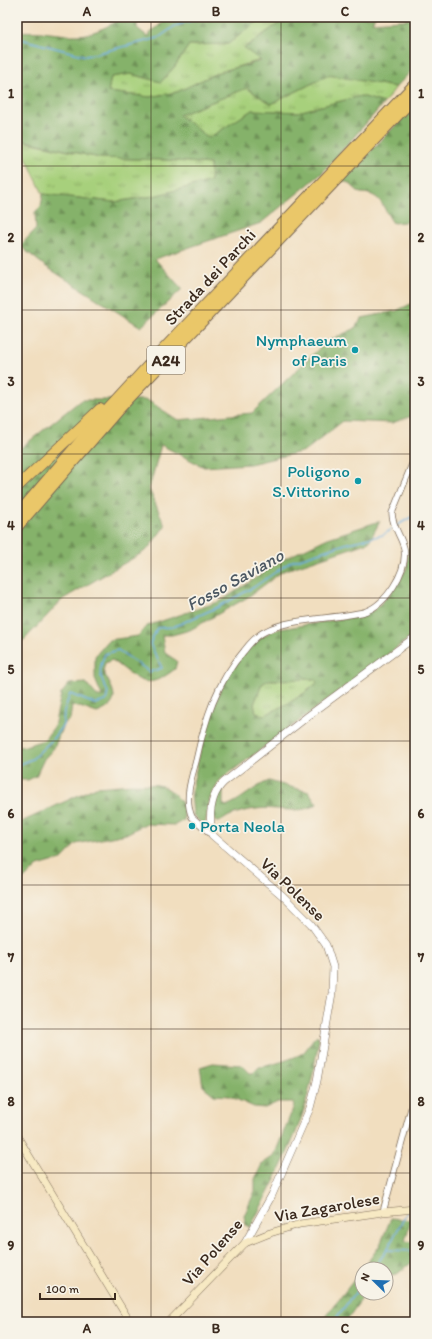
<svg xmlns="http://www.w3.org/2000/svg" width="432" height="1339" font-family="Itim,sans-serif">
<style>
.grass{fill:url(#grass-tufts);stroke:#717d4c}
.forest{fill:url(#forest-firs);stroke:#606e44;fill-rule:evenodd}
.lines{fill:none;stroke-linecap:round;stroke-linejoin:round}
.stream{stroke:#6bade0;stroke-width:1.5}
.minor-casing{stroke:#7b6956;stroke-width:7}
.tertiary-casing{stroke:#7b6956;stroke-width:8}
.secondary-casing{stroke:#7b6956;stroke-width:8}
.motorway-casing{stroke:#7b6956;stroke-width:12}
.minor{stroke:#fff;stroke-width:5.5}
.tertiary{stroke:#fff;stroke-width:7}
.secondary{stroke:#f7e9c3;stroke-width:7}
.motorway{stroke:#eac769;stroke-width:10}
.grid{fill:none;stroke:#3b2a1e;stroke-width:1;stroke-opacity:0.55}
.culture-dot{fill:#0f9aa8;stroke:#f7f3e8;stroke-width:1.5}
.labels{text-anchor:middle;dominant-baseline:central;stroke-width:3.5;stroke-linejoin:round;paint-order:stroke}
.shield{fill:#f7f3e8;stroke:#73665b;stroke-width:1}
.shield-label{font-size:16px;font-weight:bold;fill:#3b2a1e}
.street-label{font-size:17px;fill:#3b2a1e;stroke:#f7f3e8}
.culture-label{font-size:17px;fill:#0d838f;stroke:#f7f3e8;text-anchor:end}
.water-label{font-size:18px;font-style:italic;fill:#4c5862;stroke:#f7f3e8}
.neatline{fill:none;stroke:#3b2a1e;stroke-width:1.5}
.grid-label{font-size:13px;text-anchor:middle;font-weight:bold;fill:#3b2a1e}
</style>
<defs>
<pattern id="grass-tufts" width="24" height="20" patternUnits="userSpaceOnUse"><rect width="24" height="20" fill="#a7d07b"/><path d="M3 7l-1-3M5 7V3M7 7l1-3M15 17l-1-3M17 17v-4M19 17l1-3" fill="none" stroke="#89a964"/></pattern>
<pattern id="forest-firs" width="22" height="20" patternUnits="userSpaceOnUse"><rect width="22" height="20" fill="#85b26b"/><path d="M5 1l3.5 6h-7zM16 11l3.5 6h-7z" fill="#6e9157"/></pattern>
</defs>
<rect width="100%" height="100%" fill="#f7f3e8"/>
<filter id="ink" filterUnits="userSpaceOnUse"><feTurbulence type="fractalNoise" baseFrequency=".025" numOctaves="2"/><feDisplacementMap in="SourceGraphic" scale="8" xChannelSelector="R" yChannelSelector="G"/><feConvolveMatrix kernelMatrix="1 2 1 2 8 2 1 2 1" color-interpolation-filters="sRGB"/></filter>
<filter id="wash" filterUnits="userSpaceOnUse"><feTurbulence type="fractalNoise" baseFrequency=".012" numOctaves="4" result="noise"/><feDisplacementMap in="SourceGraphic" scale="16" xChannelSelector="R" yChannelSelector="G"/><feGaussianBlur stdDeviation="0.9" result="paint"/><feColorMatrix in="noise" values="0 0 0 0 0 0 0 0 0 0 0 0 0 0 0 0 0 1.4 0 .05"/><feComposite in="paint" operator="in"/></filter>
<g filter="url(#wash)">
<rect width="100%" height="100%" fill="#f1debf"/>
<!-- grass -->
<g class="grass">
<path d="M263 17H288L244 48 261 60 219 72 177 92 150 97 108 92 111 77 131 74 161 82 175 66 189 45 228 44Z"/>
<path d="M329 75 396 87 384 103 361 96 298 112 252 110 209 138 179 115 247 88 271 104Z"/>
<path d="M18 140 100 158 165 160 210 164 211 181 154 196 114 202 43 194Z"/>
<path d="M315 679 318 683C301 697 282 707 263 716L256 712 254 704 262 684 269 680Z"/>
</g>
<!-- forest -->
<g class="forest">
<path d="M124 17H137V28L147 36 169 17H263L228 44 189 45 175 66 161 82 131 74 111 77 108 92 150 97 177 92 219 72 261 61 244 48 288 17H375L372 22 415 19V67L396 87 329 75 271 104 247 88 179 115 209 138 252 110 298 112 361 96 384 103 321 174 261 223 155 259 182 289 141 327 45 266 20 246 36 229 35 212 41 206 43 194 114 202 154 196 211 181 210 164 165 160 100 158 17 139V31C25 32 34 31 42 32 82 37 88 38 124 17Z"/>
<path d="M415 105V221L393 223C382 208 383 193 360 193L349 183 342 181Z"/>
<path d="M415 302V415L392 423 343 421 305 451 250 464 204 467 161 445 149 489 165 526 147 550 63 599 24 640 17 641V451L81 400H147L178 420 252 413 326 342 354 329 362 318 396 311Z"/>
<path d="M380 521 369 542 283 571 248 597 190 630 172 635H162L165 653 177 661 175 669C144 693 139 679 112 660L105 663 103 671C113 690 124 703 97 713L80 707 72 706 70 719 63 725 54 748 44 759 36 776 28 780H17V746L22 747 44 740 54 727 61 694 69 684 86 683 97 696H102L95 679V656L109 640 138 636 147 626 221 601 286 558 328 538Z"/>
<path d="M415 545V634L220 780 210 798 205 824 201 823 193 815 191 792 204 735 221 688 235 665 255 641 274 630 359 616 374 610 389 595 407 568 408 548ZM315 679 317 683C301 697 282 707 263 716L256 712 254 704 262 684 269 680Z"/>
<path d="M269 781 309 792 317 804C299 816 276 806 256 809 248 810 239 812 232 815 225 817 223 822 216 821L212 816 220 788 223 789V804L226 806C242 800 253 787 269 781Z"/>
<path d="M132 784C160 785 166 781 184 806V820L175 825 145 824 126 834 76 844 62 859 38 866 17 885V824L96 787Z"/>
<path d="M317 1035 319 1038C314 1070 308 1102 296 1132 283 1165 266 1197 250 1228L246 1225 244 1216 255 1191V1179L262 1164 274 1156 294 1106 293 1102H278L265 1108 254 1107 229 1096 214 1095 203 1086 200 1067 213 1063 242 1065 250 1073H253L259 1067C267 1067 299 1057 304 1052 309 1047 311 1040 317 1035Z"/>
<path d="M391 1218 411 1220 405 1241 415 1242V1260L397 1274 386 1276V1269H363L380 1245Z"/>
<path d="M362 1270V1293H366L345 1322H321Z"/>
</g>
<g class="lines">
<!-- stream -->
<g class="stream">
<path d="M17 38 86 56 158 38 175 26 202 17"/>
<path d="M396 526 415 515"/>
<path d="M17 765 32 759 51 741 63 725 64 711 70 694 95 704 106 701 108 692C99 676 98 670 105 654L118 650 150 672 162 668 150 644 157 628 173 627 218 607 254 587 290 562 348 543 383 535 393 528"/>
<path d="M409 1206 415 1191"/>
<path d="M387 1250 415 1251"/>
<path d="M373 1269 387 1250 407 1212"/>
<path d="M333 1322 362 1284"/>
</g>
</g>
</g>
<g filter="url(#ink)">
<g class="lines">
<defs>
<g id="minor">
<path d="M212 835 192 817C184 799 191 779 196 761 205 720 216 683 244 651 250 643 257 635 266 631 290 618 336 619 364 612 386 605 408 571 404 548 401 536 392 526 392 513L415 457"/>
<path d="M383 1212 415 1094"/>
</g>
<path id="tertiary" d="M245 1243 272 1195 310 1108 317 1081 332 993 333 967 326 945 311 924 283 896 212 835C209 817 209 796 224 782L308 716 415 637"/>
<g id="secondary">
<path d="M17 1136 130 1322"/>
<path d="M169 1322 245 1243 270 1233 300 1224 383 1212 415 1209"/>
</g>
<g id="motorway">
<path d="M17 487 100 409"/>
<path d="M17 515 100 418 157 356 415 84"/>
<path d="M17 527 118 410 415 97"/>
</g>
</defs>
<!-- minor casing -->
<use href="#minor" class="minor-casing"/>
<!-- tertiary casing -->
<use href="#tertiary" class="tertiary-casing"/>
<!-- secondary casing -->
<use href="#secondary" class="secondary-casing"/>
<!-- motorway casing -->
<use href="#motorway" class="motorway-casing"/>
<!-- minor -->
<use href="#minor" class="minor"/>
<!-- tertiary -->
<use href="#tertiary" class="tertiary"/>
<!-- secondary -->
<use href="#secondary" class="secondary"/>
<!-- motorway -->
<use href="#motorway" class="motorway"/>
</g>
</g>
<!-- grid -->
<path class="grid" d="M151 17V1322M281 17V1322M17 166H415M17 310H415M17 454H415M17 598H415M17 741H415M17 885H415M17 1029H415M17 1173H415"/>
<!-- markers -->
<g class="culture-dot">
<circle cx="355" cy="350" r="4"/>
<circle cx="358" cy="481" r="4"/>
<circle cx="192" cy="826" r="4"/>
</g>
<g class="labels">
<!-- shield labels -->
<rect class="shield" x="147" y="346" width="38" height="28" rx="3"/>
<g class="shield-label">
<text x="166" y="360">A24</text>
</g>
<!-- street labels -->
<g class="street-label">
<text transform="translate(210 277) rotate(-47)">Strada dei Parchi</text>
<text transform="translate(293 889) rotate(44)">Via Polense</text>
<text transform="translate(327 1207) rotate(-10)">Via Zagarolese</text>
<text transform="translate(212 1252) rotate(-49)">Via Polense</text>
</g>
<!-- culture labels -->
<g class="culture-label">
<text x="347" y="340">Nymphaeum<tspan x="347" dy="20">of Paris</tspan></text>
<text x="350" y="471">Poligono<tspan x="350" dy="20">S.Vittorino</tspan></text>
<text x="200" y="826" text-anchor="start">Porta Neola</text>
</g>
<!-- water labels -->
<g class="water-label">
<text transform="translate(235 580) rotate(-29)">Fosso Saviano</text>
</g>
</g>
<!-- margin -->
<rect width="432" height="1339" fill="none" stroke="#f7f3e8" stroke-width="44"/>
<!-- north arrow -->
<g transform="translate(374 1281) rotate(293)"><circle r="19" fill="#f7f3e8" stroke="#aca397"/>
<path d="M0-3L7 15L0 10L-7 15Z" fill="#1f6fb2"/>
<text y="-6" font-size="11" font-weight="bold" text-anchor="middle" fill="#3b2a1e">N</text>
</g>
<!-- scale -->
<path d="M40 1293v6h75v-6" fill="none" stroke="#3b2a1e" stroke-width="2"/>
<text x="46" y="1293" font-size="12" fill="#3b2a1e" stroke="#f7f3e8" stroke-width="3" paint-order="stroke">100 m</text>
<rect x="22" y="22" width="388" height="1295" class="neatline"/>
<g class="grid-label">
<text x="87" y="16">A</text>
<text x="216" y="16">B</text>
<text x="345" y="16">C</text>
<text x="11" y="98">1</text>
<text x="421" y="98">1</text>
<text x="11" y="242">2</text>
<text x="421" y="242">2</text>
<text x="11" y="386">3</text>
<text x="421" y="386">3</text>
<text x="11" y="530">4</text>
<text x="421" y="530">4</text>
<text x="11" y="674">5</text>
<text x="421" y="674">5</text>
<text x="11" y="818">6</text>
<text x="421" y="818">6</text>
<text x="11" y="962">7</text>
<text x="421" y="962">7</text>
<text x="11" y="1106">8</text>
<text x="421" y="1106">8</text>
<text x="11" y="1250">9</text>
<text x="421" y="1250">9</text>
<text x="87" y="1333">A</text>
<text x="216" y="1333">B</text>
<text x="345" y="1333">C</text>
</g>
</svg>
